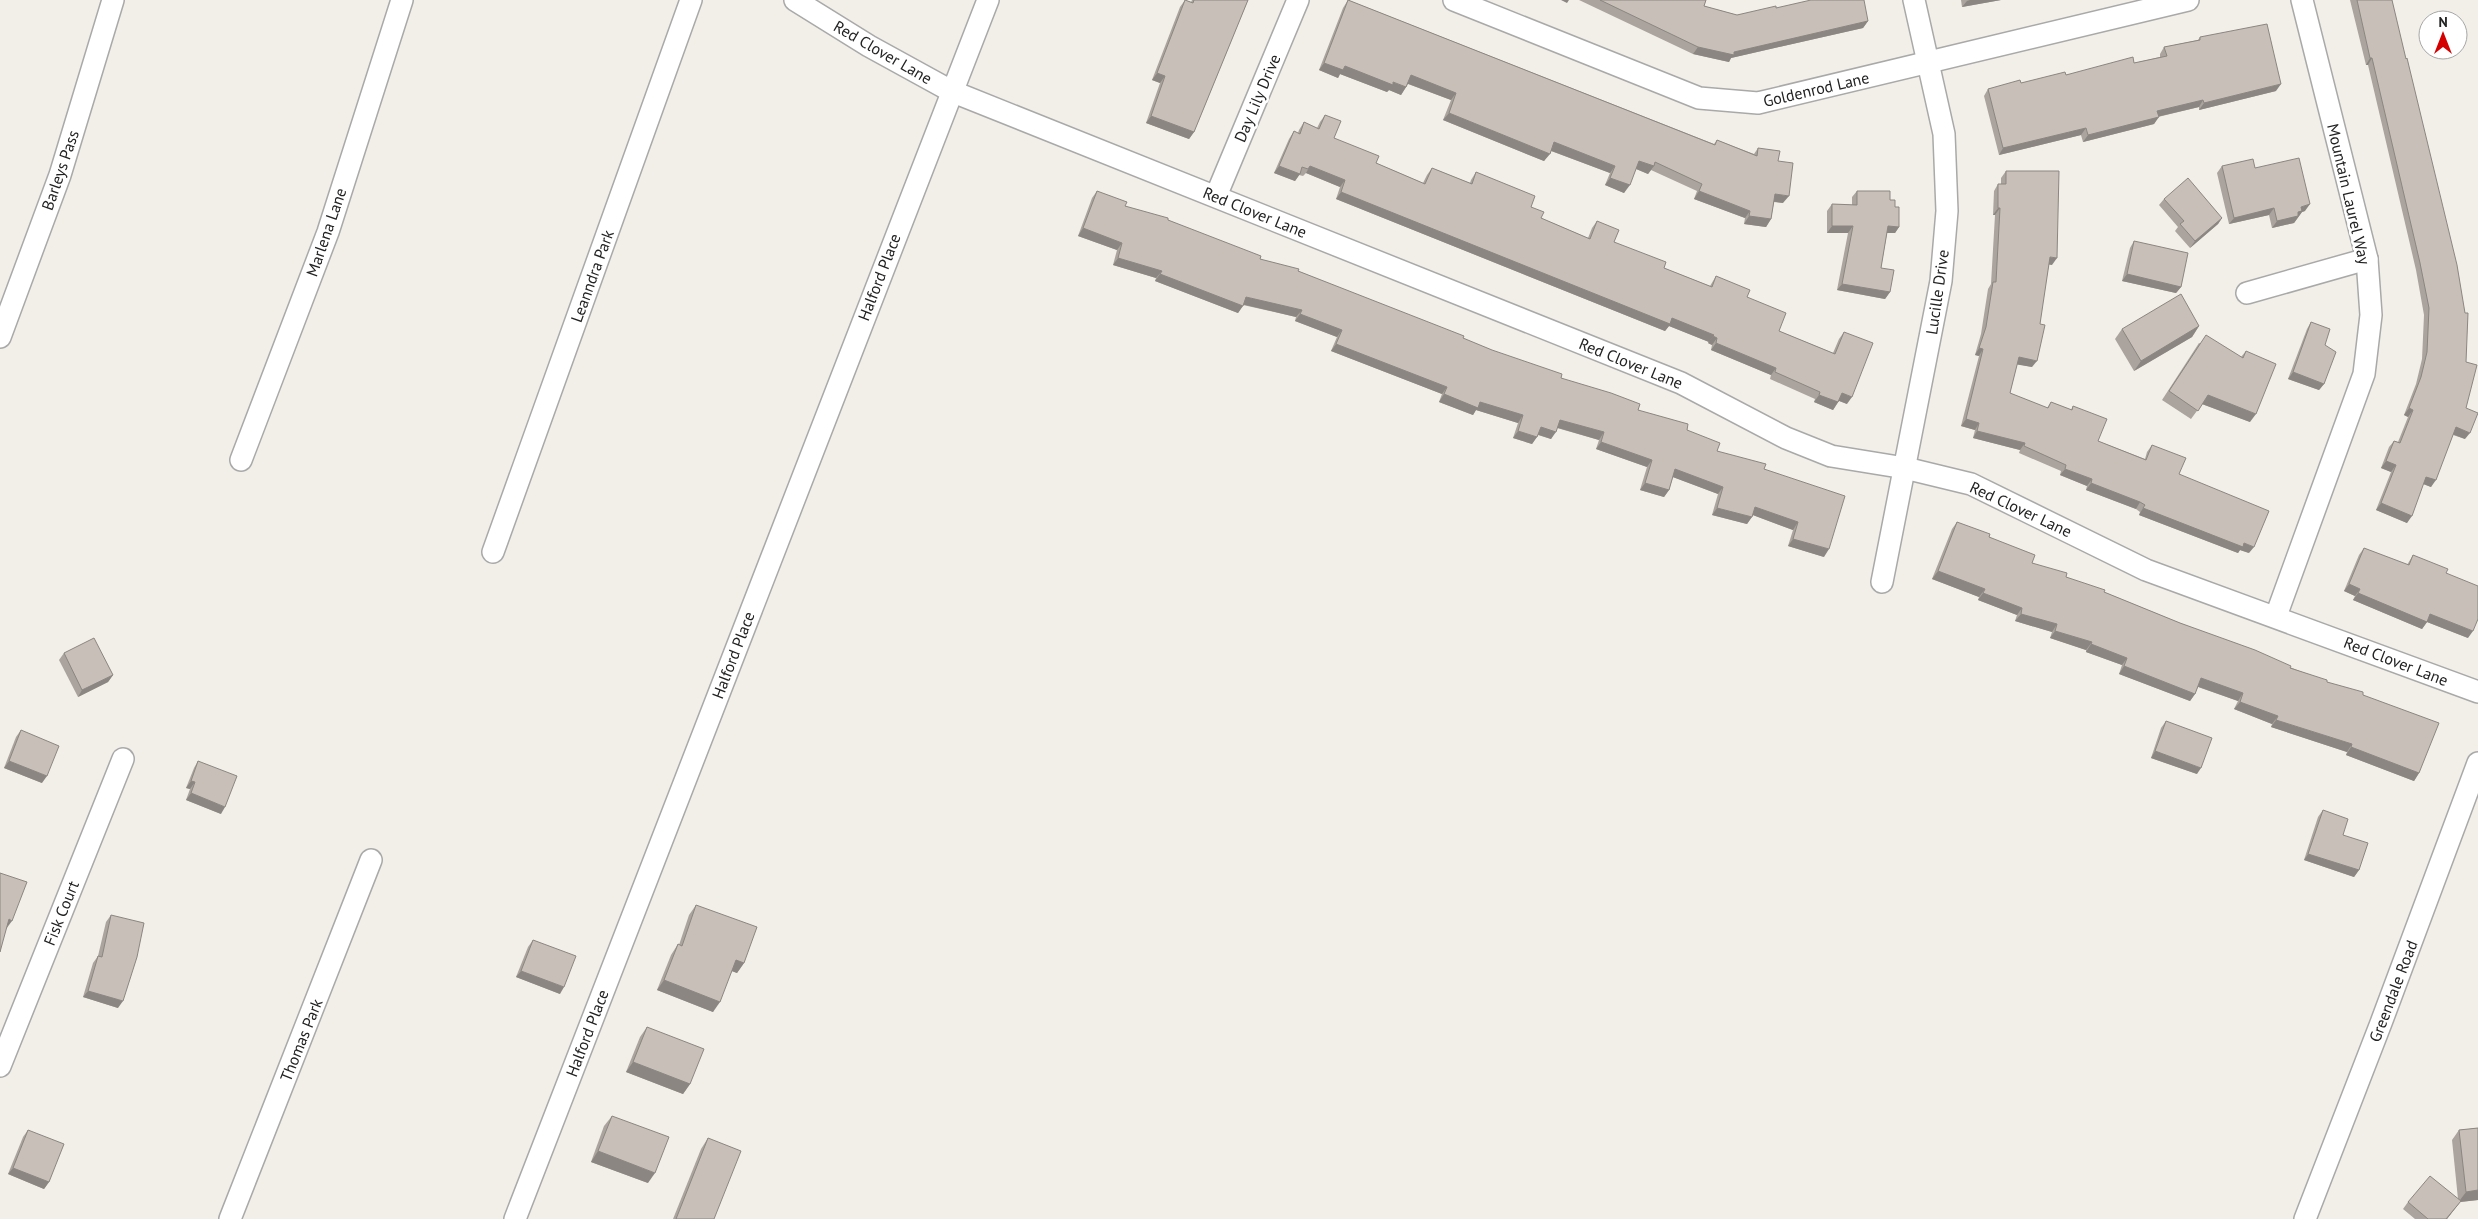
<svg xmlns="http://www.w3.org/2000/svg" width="2478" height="1219" font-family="'PT Sans',sans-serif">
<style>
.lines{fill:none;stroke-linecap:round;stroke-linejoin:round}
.minor-casing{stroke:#a9a9a9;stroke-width:24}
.minor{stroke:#fff;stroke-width:21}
.wall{fill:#aba49e}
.shaded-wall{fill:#8b8681}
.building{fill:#c7bfb8;stroke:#8b8681}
.labels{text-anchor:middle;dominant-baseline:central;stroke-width:5;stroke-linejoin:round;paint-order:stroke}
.street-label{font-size:16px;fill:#222;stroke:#fff}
</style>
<rect width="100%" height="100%" fill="#f2efe9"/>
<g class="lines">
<defs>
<g id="minor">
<path d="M795 0 869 46 951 91 1681 383 1786 438 1831 456 1905 468 1971 484 2146 570 2478 692"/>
<path d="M1454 0 1699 98 1758 103 2188 0"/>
<path d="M1216 196 1298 0"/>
<path d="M2247 293 2367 259"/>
<path d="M0 337 60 175 113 0"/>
<path d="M241 460 328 232 402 0"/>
<path d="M493 552 691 0"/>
<path d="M1882 582 1941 281 1947 211 1944 134 1914 0"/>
<path d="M2276 616 2364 374 2371 315 2367 259 2302 0"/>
<path d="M0 1066 123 759"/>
<path d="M230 1219 371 860"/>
<path d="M515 1219 988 0"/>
<path d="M2305 1219 2381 1023 2478 763"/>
</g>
</defs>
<!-- minor casing -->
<use href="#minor" class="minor-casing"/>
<!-- minor -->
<use href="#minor" class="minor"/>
</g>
<!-- wall -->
<g class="wall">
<path d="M1185 0 1191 2 1192 0H1248L1194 132 1189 139 1146 123 1160 83 1152 80 1180 7Z"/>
<path d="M1348 0 1714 144 1717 140 1754 154 1758 148 1778 161 1783 203 1774 202 1771 219 1766 227 1744 224 1745 218 1694 199 1697 191 1651 170 1648 174 1636 169 1624 193 1605 185 1610 173 1551 151 1544 161 1443 120 1451 100 1408 84 1401 95 1389 90 1387 92 1340 74 1338 78 1319 70 1343 8Z"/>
<path d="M1579 0H1706L1704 6 1737 15 1776 8 1868 21 1863 28 1731 58 1729 62 1693 54Z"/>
<path d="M1961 0H2001L1962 7Z"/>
<path d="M2350 0H2392L2466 362V408L2465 439 2453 435 2431 487 2423 484 2407 523 2376 510 2391 472 2381 468 2389 447 2394 441 2398 442 2408 417 2404 415 2416 384 2422 359 2424 315 2416 270 2368 65H2366Z"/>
<path d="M2200 37 2276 91 2199 110V107L2158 117 2154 124 2083 142 2081 135 1999 155 1984 96 1988 89 2066 75 2134 63 2160 57V54L2164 47 2198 40Z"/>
<path d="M1325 115 1334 138 1376 163 1423 183 1427 175 1432 168 1470 183 1471 180 1476 172 1531 207 1541 218 1588 238 1592 228 1597 221 1614 242 1664 268 1710 286 1716 276 1747 297 1779 331 1833 353 1839 339 1844 332 1847 404 1839 401 1833 410 1814 402 1815 399 1770 379 1771 375 1711 350 1712 345 1708 343 1709 342 1669 326 1665 331 1336 199 1340 187 1306 173 1303 176 1299 175 1295 181 1274 173 1289 139 1294 131 1298 133 1299 130 1304 122 1317 128 1320 122Z"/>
<path d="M2222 166 2255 168 2305 211 2302 212 2294 223 2272 228 2269 215 2229 224 2217 173Z"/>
<path d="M2006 171 2052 265 2049 264 2032 367 2017 364 2010 393 2047 408 2051 402 2071 410 2073 406 2098 441 2145 459 2147 452 2152 445 2179 474 2249 553 2240 550 2238 553 2139 515 2140 512 2136 509 2086 490 2087 486 2060 475 2061 471 2019 453 2020 450 1973 438 1975 430 1961 426 1979 356 1975 355 1981 334 1988 289 1991 284 1995 215H1993L1994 191 1998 184H2001V178Z"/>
<path d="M1097 191 1125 206 1168 220 1260 259 1298 271 1687 430 1717 451 1764 469 1824 557 1788 546 1793 530 1753 515 1747 524 1712 515 1718 494 1673 477 1669 490 1664 497 1640 490 1647 467 1596 449 1599 440 1557 428 1551 439 1538 435 1532 444 1513 438 1518 423 1476 410 1473 415 1439 402 1442 394 1331 351 1337 337 1295 321 1296 317 1243 305 1238 313 1155 281 1156 278 1113 265 1117 250 1078 236 1092 198Z"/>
<path d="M1857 191 1890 200 1895 207 1899 227 1895 233H1887L1881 268 1890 292 1885 299 1837 290 1848 233H1827V211L1832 204 1852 205V197Z"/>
<path d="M2164 199 2222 218 2218 224 2190 248 2175 231 2178 227 2159 205Z"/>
<path d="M2134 241 2181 287 2176 293 2122 281 2130 248Z"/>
<path d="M2311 322 2325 345 2324 384 2319 390 2288 379 2307 329Z"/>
<path d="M2199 326 2192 337 2134 371 2115 339 2122 329Z"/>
<path d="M2199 343 2241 357 2246 351 2250 422 2202 404 2191 419 2162 400Z"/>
<path d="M1957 522 1989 537 2032 563 2066 577 2104 592 2180 623 2327 682 2363 695 2419 773 2414 781 2346 755 2347 752 2271 727 2272 724 2234 709 2238 701 2198 687 2195 694 2190 701 2119 674 2122 665 2086 652V650L2050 638 2052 632 2015 621 2017 615 1978 600 1979 597 1932 579 1952 529Z"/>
<path d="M2364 548 2407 565 2413 555 2446 573 2468 638 2427 622 2422 629 2353 600 2355 596 2344 591 2359 555Z"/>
<path d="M64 653 113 675 108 682 78 697 59 660Z"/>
<path d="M2166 721 2197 774 2151 758 2161 728Z"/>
<path d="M21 730 42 783 4 768 16 737Z"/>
<path d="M198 761 221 814 186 800 190 789 186 788 194 768Z"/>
<path d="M2323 810 2343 835 2359 870 2354 877 2304 860 2318 817Z"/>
<path d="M696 905 744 963 737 973 732 971 713 1012 657 990 671 955 678 944 679 945 689 915Z"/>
<path d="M111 915 118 1008 83 997 93 963 98 956 106 922Z"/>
<path d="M533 940 560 994 516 977 528 947Z"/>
<path d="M647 1027 690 1084 683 1094 626 1072 640 1037Z"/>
<path d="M612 1116 648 1183 591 1162 604 1126Z"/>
<path d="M2478 1128V1200L2460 1202 2447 1219H2415L2403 1209 2408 1202 2458 1199 2452 1140 2459 1130Z"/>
<path d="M28 1130 49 1182 44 1189 8 1174 23 1137Z"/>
<path d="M708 1138 714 1219H673L701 1149Z"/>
</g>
<!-- shaded-wall -->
<g class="shaded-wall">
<path d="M1561 0H1569L1567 3Z"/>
<path d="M1970 0H2001L1962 7 1967 1Z"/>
<path d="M1868 21 1863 28 1731 58 1729 62 1693 54 1698 47 1734 52Z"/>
<path d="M2370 58H2372L2368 65H2366Z"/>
<path d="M1324 63 1345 66 1406 87 1401 95 1389 90 1387 92 1340 74 1338 78 1319 70Z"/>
<path d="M1157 73 1165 76 1160 83 1152 80Z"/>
<path d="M1411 75 1456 93 1451 100 1406 83Z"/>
<path d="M2281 84 2276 91 2199 110 2204 103Z"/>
<path d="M2203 100 2199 107 2152 118 2157 111Z"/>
<path d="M1449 113 1550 154 1544 161 1443 120Z"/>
<path d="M1151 116 1194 132 1189 139 1146 123Z"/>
<path d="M2159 117 2154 124 2083 142 2088 135Z"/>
<path d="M2086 128 2081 135 1999 155 2003 148Z"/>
<path d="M1554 142 1615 166 1610 173 1549 150Z"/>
<path d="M1639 161 1654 166 1648 174 1634 168Z"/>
<path d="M1279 166 1300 174 1295 181 1274 173Z"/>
<path d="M1310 166 1345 180 1340 187 1306 173Z"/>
<path d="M1610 178 1630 185 1624 193 1605 185Z"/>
<path d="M1699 191 1750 211 1745 218 1694 199Z"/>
<path d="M1341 192 1672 318 1714 335 1709 342 1669 326 1665 331 1336 199Z"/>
<path d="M1775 194 1789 196 1783 203 1769 201Z"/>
<path d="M2310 204 2305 211 2302 212 2294 223 2272 228 2277 221 2301 207Z"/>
<path d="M1998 208H2000L1995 215H1993Z"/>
<path d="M2274 208 2269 215 2229 224 2234 218Z"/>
<path d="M1749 216 1771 219 1766 227 1744 224Z"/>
<path d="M2222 218 2218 224 2190 248 2195 241Z"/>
<path d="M1832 226H1853L1848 233H1827Z"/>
<path d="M1888 226 1899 227 1895 233H1883Z"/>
<path d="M1083 228 1122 243 1117 250 1078 236Z"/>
<path d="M2050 257 2057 258 2052 265 2046 264Z"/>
<path d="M1118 258 1162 271 1156 278 1113 265Z"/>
<path d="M1160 274 1243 306 1238 313 1155 281Z"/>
<path d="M2127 274 2181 287 2176 293 2122 281Z"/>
<path d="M1842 284 1890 292 1885 299 1837 290Z"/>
<path d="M1246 297 1302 310 1296 317 1241 304Z"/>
<path d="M1300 314 1342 330 1337 337 1295 321Z"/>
<path d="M2199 326 2192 337 2134 371 2141 361Z"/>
<path d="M1713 336 1717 338 1712 345 1708 343Z"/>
<path d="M1716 343 1776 368 1771 375 1711 350Z"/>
<path d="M1336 344 1447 387 1442 394 1331 351Z"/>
<path d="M1979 348 1983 349 1979 356 1975 355Z"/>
<path d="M2019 357 2037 361 2032 367 2014 364Z"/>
<path d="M2293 372 2324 384 2319 390 2288 379Z"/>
<path d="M1842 393 1852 397 1847 404 1837 400Z"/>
<path d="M1444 394 1480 402 1523 415 1518 423 1476 410 1473 415 1439 402Z"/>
<path d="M1819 395 1838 402 1833 410 1814 402Z"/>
<path d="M2208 395 2256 414 2250 422 2202 404Z"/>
<path d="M2409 408 2413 410 2408 417 2404 415Z"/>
<path d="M1966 419 1979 423 1975 430 1961 426Z"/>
<path d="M1560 420 1604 432 1599 440 1555 427Z"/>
<path d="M1541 427 1556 432 1551 439 1536 434Z"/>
<path d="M2456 427 2470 433 2465 439 2452 434Z"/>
<path d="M1518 431 1537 437 1532 444 1513 438Z"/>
<path d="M1977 431 2025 443 2020 450 1973 438Z"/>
<path d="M1601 442 1652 460 1647 467 1596 449Z"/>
<path d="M2386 461 2396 465 2391 472 2381 468Z"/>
<path d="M1675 469 1723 487 1718 494 1670 476Z"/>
<path d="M2065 469 2092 479 2087 486 2060 475Z"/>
<path d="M2426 477 2436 480 2431 487 2421 483Z"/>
<path d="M1645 483 1669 490 1664 497 1640 490Z"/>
<path d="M2091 483 2140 502 2136 509 2086 490Z"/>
<path d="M2381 503 2412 516 2407 523 2376 510Z"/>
<path d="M1755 507 1798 522 1793 530 1750 514Z"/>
<path d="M1717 508 1752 517 1747 524 1712 515Z"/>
<path d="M2143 508 2244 543 2254 547 2249 553 2240 550 2238 553 2139 515Z"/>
<path d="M1793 539 1829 549 1824 557 1788 546Z"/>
<path d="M1938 571 1985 589 1979 597 1932 579Z"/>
<path d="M2349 584 2360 589 2355 596 2344 591Z"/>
<path d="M1983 593 2022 608 2017 615 1978 600Z"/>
<path d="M2358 593 2430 614 2473 631 2468 638 2427 622 2422 629 2353 600Z"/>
<path d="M2021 614 2057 624 2052 632 2015 621Z"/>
<path d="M2055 631 2092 642 2086 650 2050 638Z"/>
<path d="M2091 644 2127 658 2122 665 2086 652Z"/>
<path d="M2124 666 2195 694 2190 701 2119 674Z"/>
<path d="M113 675 108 682 78 697 82 690Z"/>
<path d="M2201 678 2243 693 2238 701 2196 686Z"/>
<path d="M2240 702 2278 716 2272 724 2234 709Z"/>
<path d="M2276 720 2352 744 2347 752 2271 727Z"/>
<path d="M2351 747 2419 773 2414 781 2346 755Z"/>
<path d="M2155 751 2201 768 2197 774 2151 758Z"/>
<path d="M9 761 47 776 42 783 4 768Z"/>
<path d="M191 781 195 782 190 789 186 788Z"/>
<path d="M191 793 225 807 221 814 186 800Z"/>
<path d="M2308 854 2359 870 2354 877 2304 860Z"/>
<path d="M9 919 12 921 6 929 3 927Z"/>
<path d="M736 960 744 963 737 973 729 970Z"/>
<path d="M521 971 564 987 560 994 516 977Z"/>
<path d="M664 980 720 1002 713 1012 657 990Z"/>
<path d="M88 991 123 1001 118 1008 83 997Z"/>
<path d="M633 1062 690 1084 683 1094 626 1072Z"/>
<path d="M598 1151 655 1173 648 1183 591 1162Z"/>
<path d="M13 1168 49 1182 44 1189 8 1174Z"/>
<path d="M2478 1190V1200L2460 1202 2447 1219H2446L2466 1192Z"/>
</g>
<!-- building -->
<g class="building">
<path d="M1185 0 1193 3 1194 0H1248L1194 132 1151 116 1165 76 1157 73Z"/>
<path d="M1348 0 1715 145 1717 140 1757 156 1758 148 1780 151 1778 161 1793 163 1789 196 1775 194 1771 219 1749 216 1750 211 1699 191 1702 184 1655 162 1654 166 1639 161 1630 185 1610 178 1615 166 1554 142 1550 154 1449 113 1456 93 1411 75 1406 87 1393 82V85L1345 66 1343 70 1324 63Z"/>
<path d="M1600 0H1706L1704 6 1737 15 1776 6V8L1811 0H1864L1868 21 1734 52V55L1698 47Z"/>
<path d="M2357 0H2392L2406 59 2407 58 2457 265 2465 313H2468L2466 362 2477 365 2466 408 2478 413 2470 433 2456 427 2436 480 2426 477 2412 516 2381 503 2396 465 2386 461 2394 441 2400 443 2413 410 2409 408 2421 377 2427 352 2429 308 2420 263 2372 58H2370Z"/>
<path d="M2267 24 2281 84 2204 103 2203 100 2157 111 2159 117 2088 135 2086 128 2003 148 1988 89 2020 80 2021 83 2065 72 2066 75 2133 57 2134 63 2167 56 2164 47 2200 40V37Z"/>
<path d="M1325 115 1341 121 1334 138 1379 156 1376 163 1425 184 1432 168 1472 184 1476 172 1535 196 1531 207 1544 212 1541 218 1590 239 1597 221 1619 230 1614 242 1666 262 1664 268 1712 287 1716 276 1750 290 1747 297 1786 313 1779 331 1835 354 1844 332 1873 343 1852 397 1842 393 1838 402 1819 395 1820 392 1775 372 1776 368 1716 343 1717 338 1713 336 1714 335 1672 318 1670 324 1341 192 1345 180 1310 166 1308 169 1302 167 1300 174 1279 166 1294 131 1300 134 1304 122 1319 129Z"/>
<path d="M2299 158 2310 204 2301 207 2302 211 2298 212V216L2277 221 2274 208 2234 218 2222 166 2253 159 2255 168Z"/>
<path d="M2006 171H2059L2057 258 2050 257 2040 324 2045 325 2037 361 2019 357 2010 393 2048 408 2051 402 2072 410 2073 406 2107 419 2098 441 2146 460 2152 445 2186 458 2179 474 2269 511 2254 547 2244 543 2243 547 2143 508 2145 505 2140 502 2091 483 2092 479 2065 469 2066 465 2024 446 2025 443 1977 431 1979 423 1966 419 1983 349 1979 348 1986 327 1993 282H1996L2000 208H1998V184H2006Z"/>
<path d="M2188 178 2222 218 2195 241 2180 224 2184 221 2164 199Z"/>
<path d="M1097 191 1127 202 1125 206 1168 218V220L1261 256 1260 259 1299 269 1298 271 1464 336 1463 338 1492 350 1562 374 1561 378 1611 393 1640 404 1638 410 1688 424 1687 430 1720 443 1717 451 1766 464 1764 469 1845 496 1829 549 1793 539 1798 522 1755 507 1752 517 1717 508 1723 487 1675 469 1669 490 1645 483 1652 460 1601 442 1604 432 1560 420 1556 432 1541 427 1537 437 1518 431 1523 415 1480 402 1478 408 1444 394 1447 387 1336 344 1342 330 1300 314 1302 310 1246 297 1243 306 1160 274 1162 271 1118 258 1122 243 1083 228Z"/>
<path d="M1857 191H1890V200H1895V207H1899V227L1888 226 1881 268 1894 270 1890 292 1842 284 1853 226H1832V204L1857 205Z"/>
<path d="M2134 241 2188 253 2181 287 2127 274Z"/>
<path d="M2181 294 2199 326 2141 361 2122 329Z"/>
<path d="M2311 322 2330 329 2325 345 2336 352 2324 384 2293 372Z"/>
<path d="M2206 335 2243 358 2246 351 2276 364 2256 414 2208 395 2198 411 2169 391Z"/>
<path d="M1957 522 1990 534 1989 537 2035 555 2032 563 2067 573 2066 577 2105 590 2104 592 2180 623 2255 650 2291 666 2290 668 2327 680V682L2363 692V695L2439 723 2419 773 2351 747 2352 744 2276 720 2278 716 2240 702 2243 693 2201 678 2195 694 2124 666 2127 658 2091 644 2092 642 2055 631 2057 624 2021 614 2022 608 1983 593 1985 589 1938 571Z"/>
<path d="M2364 548 2409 565 2413 555 2448 569 2446 573 2478 586V619L2473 631 2430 614 2427 622 2358 593 2360 589 2349 584Z"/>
<path d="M94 638 113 675 82 690 64 653Z"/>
<path d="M2166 721 2212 738 2201 768 2155 751Z"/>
<path d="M21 730 59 746 47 776 9 761Z"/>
<path d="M198 761 237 776 225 807 191 793 195 782 191 781Z"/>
<path d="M2323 810 2348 819 2343 835 2368 843 2359 870 2308 854Z"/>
<path d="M0 873 27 882 12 921 9 919 0 952Z"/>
<path d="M696 905 757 927 744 963 736 960 720 1002 664 980 678 944 682 946Z"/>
<path d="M111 915 144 923 137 957 123 1001 88 991 98 956 102 957Z"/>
<path d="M533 940 576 956 564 987 521 971Z"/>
<path d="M647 1027 704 1049 690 1084 633 1062Z"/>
<path d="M612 1116 669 1137 655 1173 598 1151Z"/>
<path d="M2478 1128V1190L2466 1192 2459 1130Z"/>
<path d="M28 1130 64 1144 49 1182 13 1168Z"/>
<path d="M708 1138 741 1151 714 1219H676Z"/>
<path d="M2430 1176 2461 1201 2446 1219H2428L2408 1202Z"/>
</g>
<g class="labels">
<!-- street labels -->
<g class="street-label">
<text transform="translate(883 52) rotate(30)">Red Clover Lane</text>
<text transform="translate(1816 89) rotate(-13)">Goldenrod Lane</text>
<text transform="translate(1257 98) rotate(-67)">Day Lily Drive</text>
<text transform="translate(60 170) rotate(-71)">Barleys Pass</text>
<text transform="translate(2349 194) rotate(77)">Mountain Laurel Way</text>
<text transform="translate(1255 212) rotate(22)">Red Clover Lane</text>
<text transform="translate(326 232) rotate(-71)">Marlena Lane</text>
<text transform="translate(592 276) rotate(-70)">Leanndra Park</text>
<text transform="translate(879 277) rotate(-69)">Halford Place</text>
<text transform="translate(1937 292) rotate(-82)">Lucille Drive</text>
<text transform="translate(1631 363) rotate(22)">Red Clover Lane</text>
<text transform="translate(2021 509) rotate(25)">Red Clover Lane</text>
<text transform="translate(733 655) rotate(-69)">Halford Place</text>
<text transform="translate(2396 661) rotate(21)">Red Clover Lane</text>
<text transform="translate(61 913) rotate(-68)">Fisk Court</text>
<text transform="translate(2393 991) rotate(-69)">Greendale Road</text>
<text transform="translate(587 1033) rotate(-69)">Halford Place</text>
<text transform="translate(301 1040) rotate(-68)">Thomas Park</text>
</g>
</g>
<!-- north arrow -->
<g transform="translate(2443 35)"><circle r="24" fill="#ffffff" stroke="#a7a7a7"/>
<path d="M0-4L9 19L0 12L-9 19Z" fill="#d40000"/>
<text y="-8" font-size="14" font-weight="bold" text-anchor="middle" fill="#222222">N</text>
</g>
</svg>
